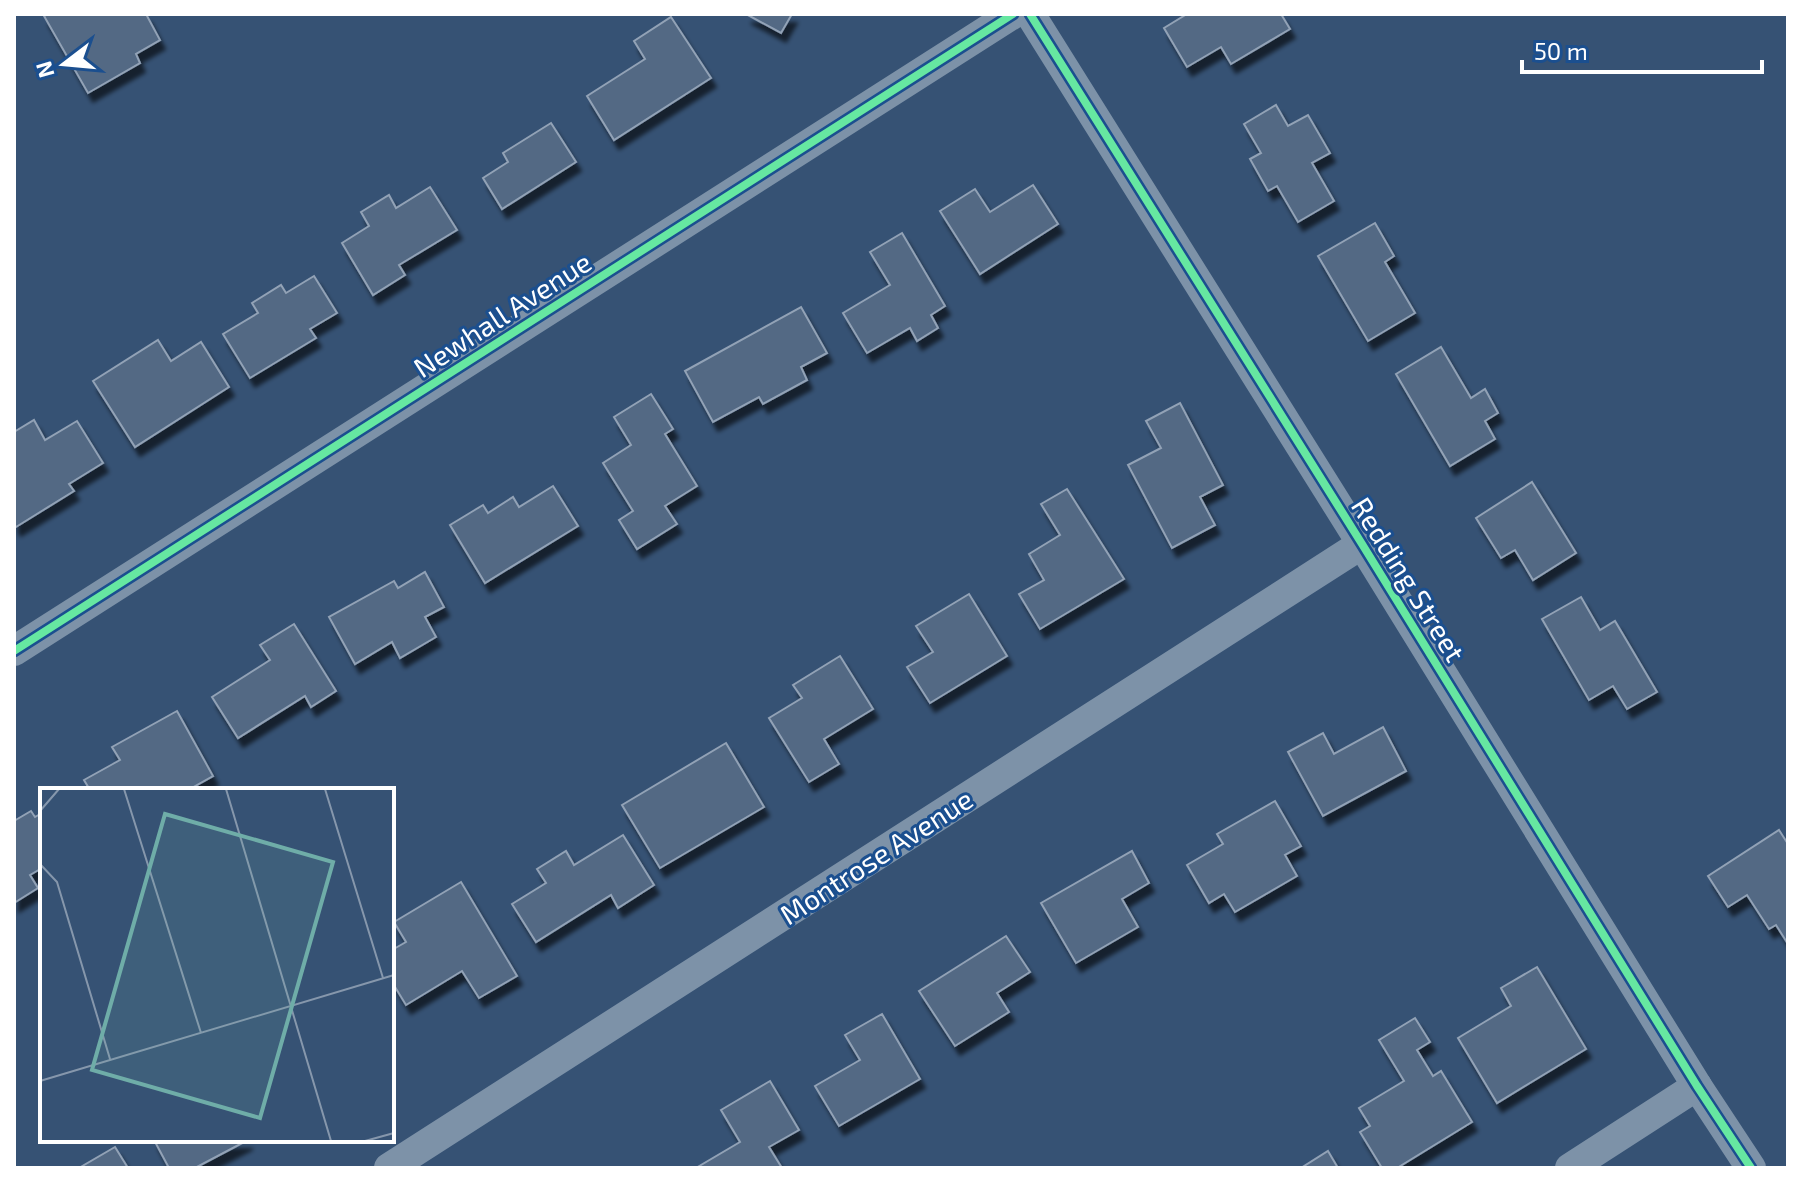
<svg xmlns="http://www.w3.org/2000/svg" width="1802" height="1182" font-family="'Exo 2',sans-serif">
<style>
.building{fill:#526984;stroke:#92a2b6;stroke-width:2;filter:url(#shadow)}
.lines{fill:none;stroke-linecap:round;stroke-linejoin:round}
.street{stroke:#7d92a8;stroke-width:30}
.cycleway-casing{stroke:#1b4f8f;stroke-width:13}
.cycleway{stroke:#66e7a1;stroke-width:8}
.labels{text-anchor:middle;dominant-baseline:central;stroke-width:6;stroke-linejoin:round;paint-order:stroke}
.street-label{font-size:28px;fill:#fff;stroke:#1b4f8f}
.inset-road{fill:none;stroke:#8697ac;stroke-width:2}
.view{fill:#6fada8;fill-opacity:0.15;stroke:#6fada8;stroke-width:4}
.inset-edge{fill:none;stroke:#fff;stroke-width:4}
</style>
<defs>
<filter id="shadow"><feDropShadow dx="5" dy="9" stdDeviation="2" flood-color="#0009"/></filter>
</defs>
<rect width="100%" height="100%" fill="#365274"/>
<!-- building -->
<g class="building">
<path d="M48 14H146L160 40 136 54 140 63 88 93 44 16Z"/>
<path d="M746 14H792L781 33Z"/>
<path d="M1187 14H1281L1290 29 1231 64 1221 47 1187 67 1164 28Z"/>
<path d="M671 17 711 78 614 140 587 96 645 59 634 41Z"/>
<path d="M1276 105 1288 126 1308 115 1330 153 1312 163 1334 201 1298 222 1277 186 1268 191 1250 159 1261 153 1244 124Z"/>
<path d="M551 123 576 162 502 209 483 178 508 162 503 153Z"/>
<path d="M1033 185 1058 224 980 274 940 211 975 189 990 212Z"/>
<path d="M430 187 457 230 399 265 405 275 373 295 342 243 369 226 361 212 389 195 396 208Z"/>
<path d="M1375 223 1394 256 1385 262 1415 313 1368 341 1318 256Z"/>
<path d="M902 233 945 306 931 315 938 328 917 341 910 328 867 353 843 313 890 285 870 252Z"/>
<path d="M314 276 337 313 310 329 316 338 250 378 223 334 258 313 252 303 281 285 286 293Z"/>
<path d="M801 307 827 353 801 367 807 380 763 404 759 397 713 422 685 371Z"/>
<path d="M158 340 171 361 201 342 229 387 135 447 93 381Z"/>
<path d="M1441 347 1471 398 1485 389 1498 413 1485 421 1495 439 1450 466 1396 374Z"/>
<path d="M651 394 673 429 665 434 697 486 665 506 677 524 637 549 619 520 633 511 603 463 631 445 614 417Z"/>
<path d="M1180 403 1223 485 1200 497 1215 525 1172 548 1128 465 1161 448 1146 421Z"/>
<path d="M34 420 45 440 77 421 103 463 69 484 74 491 16 527 14 524V432Z"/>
<path d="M1532 482 1576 553 1533 580 1515 550 1501 558 1476 518Z"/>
<path d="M553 486 578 526 485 583 450 525 483 505 488 513 513 497 519 507Z"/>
<path d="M1067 489 1124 579 1040 629 1019 594 1044 580 1029 554 1060 535 1041 504Z"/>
<path d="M425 572 444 607 425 617 436 637 400 658 392 642 355 664 329 617 394 581 398 588Z"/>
<path d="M969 594 1007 656 930 703 907 667 933 652 916 626Z"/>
<path d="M1581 597 1600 630 1615 621 1657 692 1627 709 1613 686 1589 700 1542 619Z"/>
<path d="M294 624 336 691 311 707 305 696 238 738 212 697 270 660 260 645Z"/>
<path d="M840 656 873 709 824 739 839 764 809 782 769 718 802 698 793 685Z"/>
<path d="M177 711 213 776 188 790H90L84 780 120 760 112 747Z"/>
<path d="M1383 727 1406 771 1323 816 1288 752 1323 733 1334 754Z"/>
<path d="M726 743 764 807 660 868 622 805Z"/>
<path d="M1275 801 1301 846 1285 855 1297 876 1235 912 1224 894 1209 903 1187 865 1223 844 1217 834Z"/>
<path d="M31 811 35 817 42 813V868L30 875 38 888 14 903V821Z"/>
<path d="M1779 830 1788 844V944L1776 925 1769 929 1747 895 1728 907 1708 876Z"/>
<path d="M623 835 654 885 618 908 611 895 536 942 512 904 546 883 537 869 566 851 574 865Z"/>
<path d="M1132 851 1149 883 1122 899 1138 927 1076 963 1041 903Z"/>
<path d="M461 882 517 976 479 998 462 971 406 1005 392 982V950L406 942 394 922Z"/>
<path d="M1006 936 1030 972 997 993 1009 1012 955 1046 919 991Z"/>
<path d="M1537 967 1586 1049 1497 1103 1458 1038 1511 1006 1501 988Z"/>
<path d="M882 1014 920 1079 839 1126 815 1086 860 1060 845 1035Z"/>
<path d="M1415 1018 1430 1042 1417 1050 1433 1076 1441 1071 1472 1122 1397 1168H1382L1360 1132 1370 1126 1359 1108 1404 1081 1379 1040Z"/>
<path d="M770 1081 799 1130 769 1147 782 1168H696L740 1142 721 1110Z"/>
<path d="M154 1140H248L195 1168H169Z"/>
<path d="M115 1147 128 1168H79Z"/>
<path d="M1328 1151 1338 1168H1301Z"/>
</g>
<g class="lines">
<!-- street -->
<g class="street">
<path d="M1030 14 1362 544 1697 1086 1751 1168"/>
<path d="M14 651 1013 14"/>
<path d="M389 1168 1362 544"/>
<path d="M1570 1168 1697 1086"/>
</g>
<defs>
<g id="cycleway">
<path d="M1030 14 1362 544 1697 1086 1751 1168"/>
<path d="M14 651 1013 14"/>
</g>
</defs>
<!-- cycleway casing -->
<use href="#cycleway" class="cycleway-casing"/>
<!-- cycleway -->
<use href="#cycleway" class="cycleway"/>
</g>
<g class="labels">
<!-- street labels -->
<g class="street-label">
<text transform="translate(502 314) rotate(-33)">Newhall Avenue</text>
<text transform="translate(1409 579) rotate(58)">Redding Street</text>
<text transform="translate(876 856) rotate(-33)">Montrose Avenue</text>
</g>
</g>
<!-- overview -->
<g transform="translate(40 788)">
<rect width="354" height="354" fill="#365274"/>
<path class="inset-road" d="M84 1 161 245M186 1 291 353M285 1 343 190M0 23 19 1M0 76 17 94 70 271M0 293 354 187M325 353 354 345"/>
<path class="view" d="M125 26 293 74 220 330 52 282Z"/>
<rect width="354" height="354" class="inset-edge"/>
</g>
<!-- border -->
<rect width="1802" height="1182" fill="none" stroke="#ffffff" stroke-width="32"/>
<!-- north arrow -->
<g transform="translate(64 64) rotate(254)" stroke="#1b4f8f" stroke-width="6" paint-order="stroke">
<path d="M0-6L14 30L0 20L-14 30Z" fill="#ffffff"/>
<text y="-12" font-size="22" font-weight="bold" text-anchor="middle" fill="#ffffff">N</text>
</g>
<!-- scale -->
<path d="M1522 60v12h240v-12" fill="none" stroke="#ffffff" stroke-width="4"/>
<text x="1534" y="60" font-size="24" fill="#ffffff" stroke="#1b4f8f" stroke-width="6" paint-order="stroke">50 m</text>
</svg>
